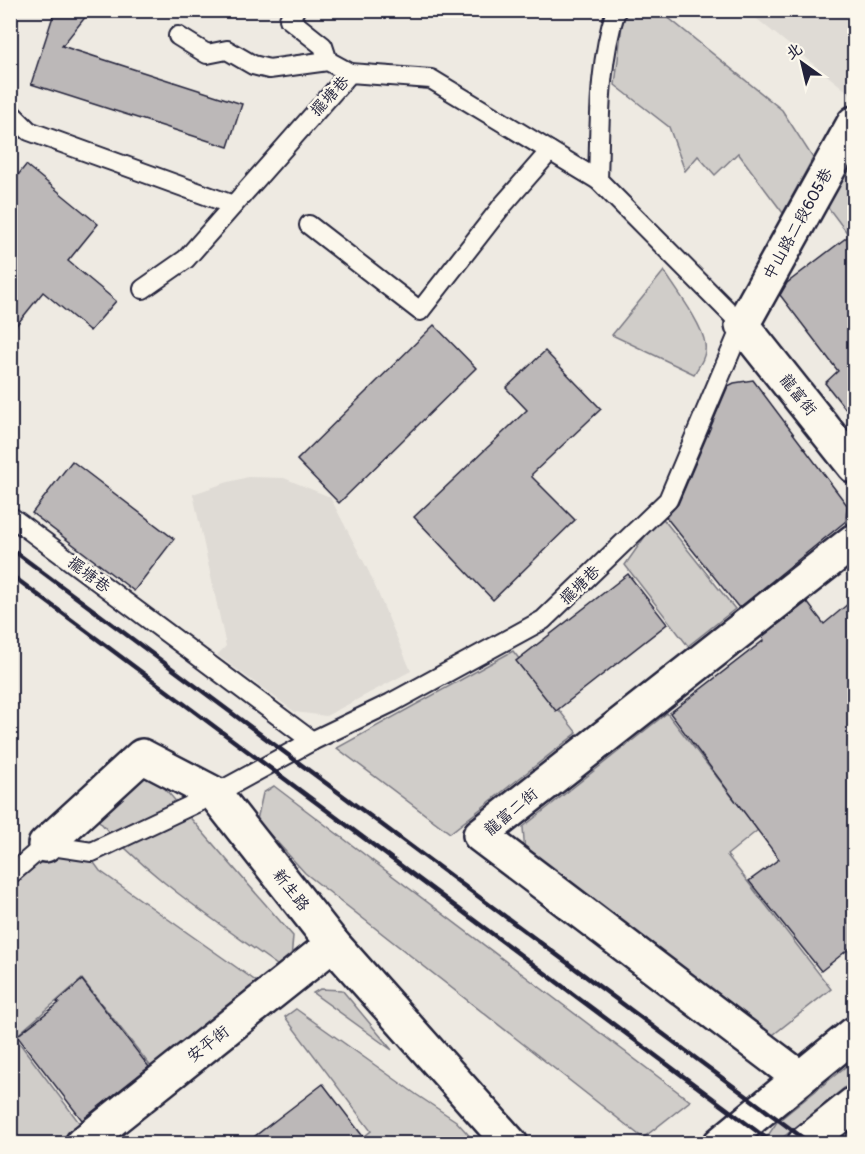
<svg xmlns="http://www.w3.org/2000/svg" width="865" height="1154" font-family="Pangolin,'LXGW WenKai TC',sans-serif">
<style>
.built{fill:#dfdbd5}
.green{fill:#d0cdc9;stroke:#797882;stroke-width:1.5}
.building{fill:#bcb8b8;stroke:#22223b;stroke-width:1.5}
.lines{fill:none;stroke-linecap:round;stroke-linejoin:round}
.service-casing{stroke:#22223b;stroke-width:22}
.minor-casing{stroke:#22223b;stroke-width:38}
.secondary-casing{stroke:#22223b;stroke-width:38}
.service{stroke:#fbf7ec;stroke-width:18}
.minor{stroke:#fbf7ec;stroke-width:33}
.secondary{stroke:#fbf7ec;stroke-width:33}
.rail{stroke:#22223b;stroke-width:4.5}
.labels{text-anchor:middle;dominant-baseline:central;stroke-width:5;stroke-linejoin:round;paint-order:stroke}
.street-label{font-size:16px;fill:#22223b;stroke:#fbf7ec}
</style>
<rect width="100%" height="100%" fill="#eeeae2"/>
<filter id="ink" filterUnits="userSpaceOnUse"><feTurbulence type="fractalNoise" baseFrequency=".0167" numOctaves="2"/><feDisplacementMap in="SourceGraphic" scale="12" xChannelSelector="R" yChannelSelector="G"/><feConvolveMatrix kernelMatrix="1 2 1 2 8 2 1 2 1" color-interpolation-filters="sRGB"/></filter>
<g filter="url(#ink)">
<!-- built -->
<g class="built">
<path d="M747 11H854V94L853 96Z"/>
<path d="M248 477 284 478 330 497 369 572 411 671 326 716 295 712 217 655 226 646 193 494 225 483Z"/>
</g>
<!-- green -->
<g class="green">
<path d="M628 10 660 11 782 110 813 158 783 213 738 153 715 175 698 156 685 171 669 127 615 85 622 25Z"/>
<path d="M854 152V242L824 202Z"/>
<path d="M664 271C675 288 703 325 705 344 707 355 700 365 694 374L612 335Z"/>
<path d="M660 515 735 609 688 646 625 565Z"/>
<path d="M513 651 577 733 450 833 337 748Z"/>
<path d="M667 713 758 830 727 855 831 989 769 1038 525 854 523 827Z"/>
<path d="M138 777 150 778 160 783 293 936 291 959 281 968C215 920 145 876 92 813Z"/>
<path d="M274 786 690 1101 643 1138 305 873 257 820 263 793Z"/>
<path d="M71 831 100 871 260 984 152 1068 82 979 15 1037 81 1125 58 1143 11 1144V887Z"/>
<path d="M320 989 342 990 392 1050 313 993Z"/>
<path d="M296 1009 417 1095 456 1121 476 1143H356L371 1131 285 1017Z"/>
<path d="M854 1060V1080L776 1143H763L777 1122Z"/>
</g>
<!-- building -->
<g class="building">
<path d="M55 10H91L62 46 242 104 228 147 31 84Z"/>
<path d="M26 165 98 224 68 261 116 301 90 331 43 292 10 333V185Z"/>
<path d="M855 231V421L825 383 838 371 780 295 787 283Z"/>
<path d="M434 325 476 368 339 503 297 460Z"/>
<path d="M545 351 601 409 532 474V477L575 520 493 600 414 517 527 410 506 388Z"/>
<path d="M753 380 847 505 846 521 739 608 666 517 678 504 728 386 734 383Z"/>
<path d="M72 461 174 539 134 591 32 513Z"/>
<path d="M628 574 667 624 556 711 516 661Z"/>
<path d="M855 598V944L821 971 749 881 779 859 670 713 764 640 762 637 807 602 824 624Z"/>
<path d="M82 980 149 1067 82 1120 17 1036 59 1003 57 1002Z"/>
<path d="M323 1084 368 1143H246L281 1116Z"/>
</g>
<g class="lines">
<defs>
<g id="service">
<path d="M295 10 289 19 323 46 328 61"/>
<path d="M178 36 207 54 227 50 253 65 269 69 328 61 350 73"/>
<path d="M10 112 29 131 233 205"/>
<path d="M309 225 420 311 502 206 550 151"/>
<path d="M143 289 186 259 350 73 431 79 598 180"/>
<path d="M10 516 312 741"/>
<path d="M10 875 45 845 92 852 215 794 312 741 391 703 543 620 668 500 742 325 598 180C600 123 598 65 616 10"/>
</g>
<g id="minor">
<path d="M854 123 742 325 854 466"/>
<path d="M45 845 142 756 215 794 333 944 511 1144"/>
<path d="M800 1078 480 835 854 541"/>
<path d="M82 1144 333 944"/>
</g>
<g id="secondary">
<path d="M720 1144 854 1034"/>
<path d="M804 1144 854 1104"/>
</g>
</defs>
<!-- service casing -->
<use href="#service" class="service-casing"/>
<!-- minor casing -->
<use href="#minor" class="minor-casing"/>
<!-- secondary casing -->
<use href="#secondary" class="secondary-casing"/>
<!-- service -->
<use href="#service" class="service"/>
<!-- minor -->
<use href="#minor" class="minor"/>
<!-- secondary -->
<use href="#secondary" class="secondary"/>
<!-- rail -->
<g class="rail">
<path d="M10 548 811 1144"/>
<path d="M10 574 774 1144"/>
</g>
</g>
</g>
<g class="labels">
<!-- street labels -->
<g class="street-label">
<text transform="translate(330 96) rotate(-47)">擺塘巷</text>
<text transform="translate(798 224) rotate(-61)">中山路二段605巷</text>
<text transform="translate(798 395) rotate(51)">龍富街</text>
<text transform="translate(89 575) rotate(37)">擺塘巷</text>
<text transform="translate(580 585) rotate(-44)">擺塘巷</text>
<text transform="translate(511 812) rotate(-40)">龍富二街</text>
<text transform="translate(291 890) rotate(52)">新生路</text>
<text transform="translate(208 1044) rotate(-38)">安平街</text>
</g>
</g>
<!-- margin -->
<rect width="865" height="1154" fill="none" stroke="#fbf7ec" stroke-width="36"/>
<rect x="18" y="18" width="829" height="1118" fill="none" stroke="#22223b" stroke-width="2" filter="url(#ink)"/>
<!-- north arrow -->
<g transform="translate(802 63) rotate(326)" stroke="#fbf7ec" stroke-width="4.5" paint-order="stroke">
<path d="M0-4.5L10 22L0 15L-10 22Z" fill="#22223b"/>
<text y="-9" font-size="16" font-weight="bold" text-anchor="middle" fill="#22223b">北</text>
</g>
</svg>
